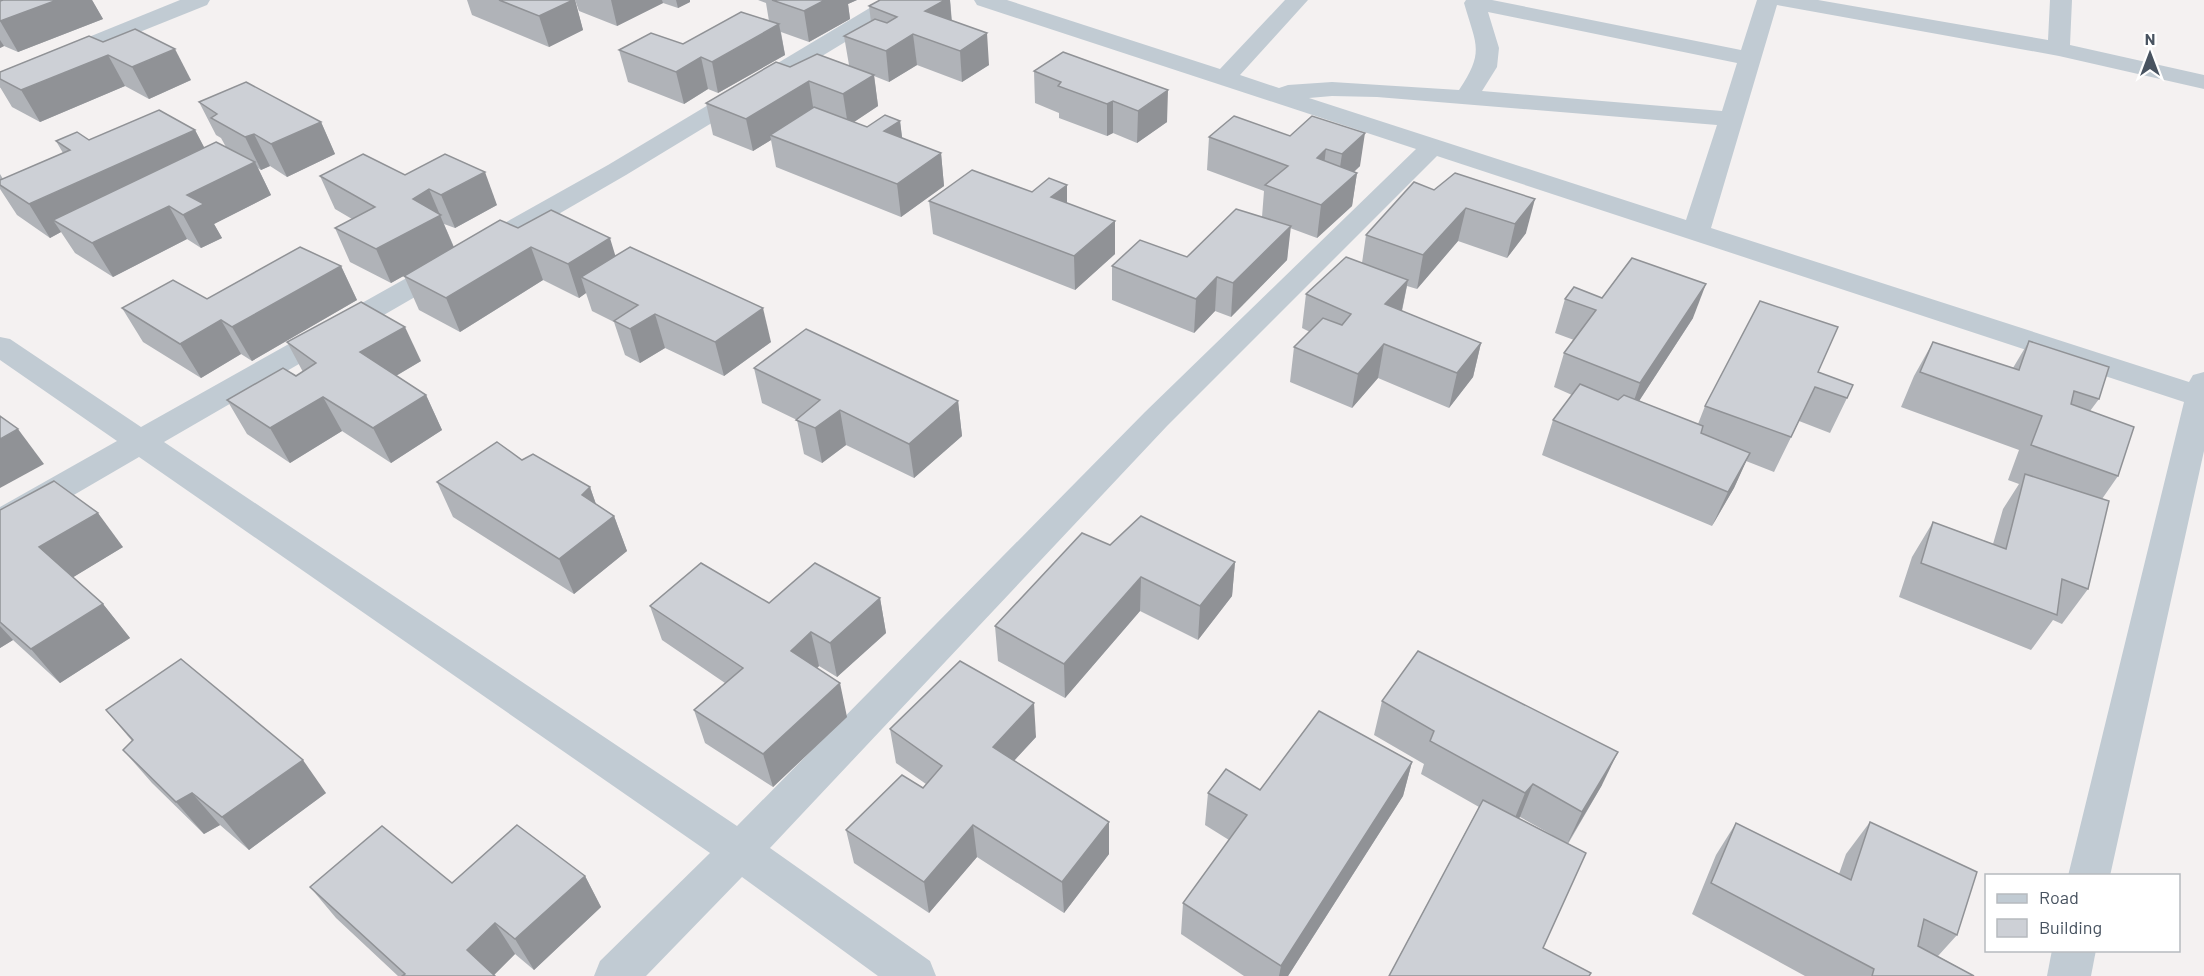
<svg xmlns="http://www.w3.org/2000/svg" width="2204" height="976" font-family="Barlow,sans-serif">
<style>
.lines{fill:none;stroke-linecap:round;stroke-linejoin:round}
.minor{fill:#c1cbd3;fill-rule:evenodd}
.wall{fill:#b0b3b8;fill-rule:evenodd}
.shaded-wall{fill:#909296}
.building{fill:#cdd0d6;stroke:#909296;stroke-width:1.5}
</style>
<rect width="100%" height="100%" fill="#f4f1f1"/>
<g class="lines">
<!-- minor -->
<g class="minor">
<path d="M180 0H210L207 5 0 88V73Z"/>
<path d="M883 0H909L906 5 626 175 164 442 737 826 1145 412 1416 149 977 5 974 0H1007L1220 69 1285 0H1308L1240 75 1279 88 1288 85 1332 82 1459 90C1485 51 1476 45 1464 3L1466 0H1492L1741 50 1757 0H1818L2048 40 2050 0H2072L2070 45 2204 75V89L2059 56 1777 5 1711 228 2189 382 2193 375 2204 372V451L2110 876H2068L2184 402 1437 156 1167 426 770 848 930 961 936 976H878L742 877 646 976H594L600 961 710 853 139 457 12 531 0 534V507L117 441 0 360V337L10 339 141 427 608 165ZM1488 12 1737 63 1722 111 1482 91 1497 67 1499 48ZM1332 96 1377 97 1717 125 1686 220 1309 98Z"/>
<path d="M2052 950H2096L2091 976H2047Z"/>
</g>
</g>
<!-- wall -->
<g class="wall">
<path d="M0 0H92L103 19 18 52 4 46 0 48Z"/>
<path d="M467 0H575L583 30 549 47 472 15Z"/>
<path d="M575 0H690V2L678 8 663 3 617 26 579 11Z"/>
<path d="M758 0H857L848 4 850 19 809 42 781 32 785 55 718 93 708 89 684 104 628 82 619 50 683 44 769 21 766 3Z"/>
<path d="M880 0H950L952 21 989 65 962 82 917 65 889 82 874 76 878 106 854 122 867 127 900 121 902 138 941 153 944 186 901 217 776 167 771 140 753 151 713 135 706 103 849 65 844 36 871 22 869 6Z"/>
<path d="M89 36 191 80 149 99 125 86 40 122 12 107 0 87V72Z"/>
<path d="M1034 71 1167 122 1137 143 1113 133 1107 136 1059 118V113L1035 103Z"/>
<path d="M199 102 321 122 335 154 287 177 270 166 261 170 258 168 271 195 214 224 222 238 201 248 187 239 113 277 75 253 61 232 50 238 17 215 0 189V174L3 179 63 153 56 141 89 140 195 130 204 148 226 147 221 138 216 135Z"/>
<path d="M1312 116 1360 166 1354 172 1357 173 1352 206 1317 238 1290 228 1287 260 1231 317 1215 311 1194 333 1112 300V266L1187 257 1262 217 1264 191 1207 170 1209 137 1290 136Z"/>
<path d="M1455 173 1526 233 1507 258 1458 241 1417 289 1407 286 1402 311 1481 343 1473 377 1449 408 1378 378 1352 408 1290 382 1294 347 1310 332 1302 328 1306 294 1362 263 1366 235 1434 190Z"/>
<path d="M405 175 497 205 455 228 444 224 454 247 518 228 615 256 771 342 724 376 665 348 640 363 625 355 614 322 592 311 586 293 579 298 543 280 460 332 419 310 404 276 410 272 391 283 350 262 335 228 352 219 335 209 320 176Z"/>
<path d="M1032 192 1067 203 1115 221V254L1075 290 933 234 929 201Z"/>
<path d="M341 266 357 300 252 361 241 354 201 378 143 342 122 308 207 299Z"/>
<path d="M1602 298 1693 318 1639 401 1698 424 1705 406 1818 372 1847 398 1830 433 1799 421 1774 472 1746 461 1734 488 1712 526 1542 455 1553 420 1572 395 1554 387 1564 353 1574 340 1555 333 1565 299Z"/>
<path d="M2029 341 2099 399 2090 411 2118 476 2102 499 2088 589 2062 624 2053 620 2031 650 1899 597 1912 557 1933 522 1993 544 2003 509 2019 484 2008 480 2019 450 1901 407 1914 376 1933 342 2013 368Z"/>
<path d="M287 342 421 361 396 376 426 395 442 430 391 463 342 431 290 463 247 434 227 400 296 376 303 372Z"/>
<path d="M754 368 958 401 962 436 914 478 846 445 822 463 804 454 797 420 762 403Z"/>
<path d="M522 460 590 487 596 504 614 516 627 551 574 594 453 517 437 482Z"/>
<path d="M0 510 123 547 73 577 103 604 130 638 60 683 13 640 0 648Z"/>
<path d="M1110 545 1235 562 1232 596 1198 640 1140 611 1065 698 998 661 995 626Z"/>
<path d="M880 598 886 633 837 677 819 666 817 668 847 717 773 787 705 743 694 710 725 683 662 640 650 606 769 603Z"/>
<path d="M1382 701 1602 785 1568 844 1389 976 1479 807 1421 774 1424 764 1374 735ZM1520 817 1554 836 1518 818Z"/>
<path d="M106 710 326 793 249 850 220 825 204 834 152 783 123 750 132 741Z"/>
<path d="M890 729 1036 737 1014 761 1109 822V854L1064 913 977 857 929 913 854 863 846 830 923 788 926 784 896 763Z"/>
<path d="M1412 762 1403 796 1288 976H1244L1181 934 1183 903 1229 840 1205 825 1208 793 1260 790Z"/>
<path d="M1870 822 1957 935 1938 956 1974 976H1805L1692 914 1716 855 1736 823 1839 874 1846 854Z"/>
<path d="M585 876 601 907 534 970 515 954 494 975 495 976H398L336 918 310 887 452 883Z"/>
</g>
<!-- shaded-wall -->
<g class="shaded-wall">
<path d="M57 0H92L103 19 18 52 0 21Z"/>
<path d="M573 0H575L583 30 549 47 539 16Z"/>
<path d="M611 0H662L663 3 617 26Z"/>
<path d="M676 0H690V2L678 8Z"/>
<path d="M822 0H857L848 4 850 19 809 42 804 11Z"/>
<path d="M945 0H950L952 28 925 11Z"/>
<path d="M779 24 785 55 718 93 712 62Z"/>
<path d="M987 33 989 65 962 82 960 51Z"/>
<path d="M913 34 917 65 889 82 886 51Z"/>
<path d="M0 40 4 46 0 48Z"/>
<path d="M175 49 191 80 149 99 132 67Z"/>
<path d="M108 55 125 86 40 122 21 90Z"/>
<path d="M701 57 708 89 684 104 676 72Z"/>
<path d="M874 75 878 106 848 126 843 94Z"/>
<path d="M809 81 814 113 770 135 771 140 753 151 746 119Z"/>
<path d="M1168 90 1167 122 1137 143 1138 111Z"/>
<path d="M1113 101V133L1107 136V104Z"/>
<path d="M900 121 904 153 884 131Z"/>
<path d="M321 122 335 154 287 177 271 144Z"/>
<path d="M195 130 212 162 53 220 61 232 50 238 29 204Z"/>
<path d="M1365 133 1360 166 1337 187 1342 154Z"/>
<path d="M254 134 270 166 261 170 245 137Z"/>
<path d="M1326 149 1322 182 1317 158Z"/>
<path d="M941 153 944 186 901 217 897 184Z"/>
<path d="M255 162 271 195 214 224 222 238 201 248 183 215 187 195Z"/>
<path d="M485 172 497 205 455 228 441 195Z"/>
<path d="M1357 173 1352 206 1317 238 1321 205Z"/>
<path d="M1067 185V218L1051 197Z"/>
<path d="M429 189 454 248 391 283 376 249 413 199Z"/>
<path d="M1535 199 1526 233 1507 258 1515 224Z"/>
<path d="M169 206 187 239 113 277 92 243Z"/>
<path d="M1466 208 1458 241 1417 289 1423 255Z"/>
<path d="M1115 221V254L1075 290 1074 256Z"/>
<path d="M1291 226 1287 260 1231 317 1233 283Z"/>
<path d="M610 238 620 271 581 277 586 293 579 298 568 264Z"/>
<path d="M531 247 543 280 460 332 446 298Z"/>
<path d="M341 266 357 300 252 361 232 327Z"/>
<path d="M1217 277 1215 311 1194 333 1196 299Z"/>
<path d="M1408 280 1401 314 1385 304Z"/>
<path d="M1706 284 1693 318 1628 418 1640 383Z"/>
<path d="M763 308 771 342 724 376 715 342Z"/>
<path d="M655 314 665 348 640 363 630 329Z"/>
<path d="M221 320 241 354 201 378 180 344Z"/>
<path d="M405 327 421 361 377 387 360 352Z"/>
<path d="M1481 343 1473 377 1449 408 1457 373Z"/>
<path d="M1384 344 1378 378 1352 408 1358 374Z"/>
<path d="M426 395 442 430 391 463 373 428Z"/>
<path d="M323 397 342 431 290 463 270 428Z"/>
<path d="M958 401 962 436 914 478 909 444Z"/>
<path d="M840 410 846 445 822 463 815 428Z"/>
<path d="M18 429 44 464 0 488V439Z"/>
<path d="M1750 453 1734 488 1712 526 1728 492Z"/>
<path d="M590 487 602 522 582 495Z"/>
<path d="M98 513 123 547 67 581 39 547Z"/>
<path d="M614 516 627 551 574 594 559 559Z"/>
<path d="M1235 562 1232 596 1198 640 1200 606Z"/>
<path d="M1141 577 1140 611 1065 698 1064 664Z"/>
<path d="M880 598 886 633 837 677 830 643Z"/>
<path d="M103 604 130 638 60 683 31 649Z"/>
<path d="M0 626 13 640 0 648Z"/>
<path d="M811 632 819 666 800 685 791 651Z"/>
<path d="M840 683 847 717 773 787 763 754Z"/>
<path d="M1034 703 1036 737 996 780 993 747Z"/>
<path d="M1618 752 1602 785 1567 844 1582 812Z"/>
<path d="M303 760 326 793 249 850 222 817Z"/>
<path d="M1412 762 1403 796 1288 976H1279L1281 966Z"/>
<path d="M1533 784 1520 817 1512 825 1525 793Z"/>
<path d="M192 793 220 825 204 834 176 802Z"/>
<path d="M1109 822V854L1064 913 1062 882Z"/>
<path d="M973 825 977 857 929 913 924 882Z"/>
<path d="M585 876 601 907 534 970 515 939Z"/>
<path d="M495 923 515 954 493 976 467 950Z"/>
</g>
<!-- building -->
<g class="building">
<path d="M3 0H57L0 21V1Z"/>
<path d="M499 0H573L539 16Z"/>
<path d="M772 0H825L804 11Z"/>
<path d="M880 0H945L925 11 987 33 960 51 913 34 886 51 844 36 875 19 887 23 897 17 869 6Z"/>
<path d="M741 12 779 24 712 62 701 57 676 72 619 50 651 33 683 44Z"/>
<path d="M135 29 175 49 132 67 108 55 21 90 0 79V72L89 36 103 42Z"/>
<path d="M1063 52 1168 90 1138 111 1113 101 1107 104 1058 86 1061 82 1034 71Z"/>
<path d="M817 54 874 75 843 94 809 81 746 119 706 103 776 62 790 67Z"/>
<path d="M246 82 321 122 271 144 254 134 245 137 211 118 217 114 199 102Z"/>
<path d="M814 107 867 127 885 115 900 121 884 131 941 153 897 184 770 135Z"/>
<path d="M159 110 195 130 29 204 0 185V180L70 150 56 141 77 132 89 140Z"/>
<path d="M1234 116 1290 136 1312 116 1365 133 1342 154 1326 149 1317 158 1357 173 1321 205 1265 185 1288 166 1209 137Z"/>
<path d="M216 142 255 162 187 195 204 204 183 215 169 206 92 243 53 220Z"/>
<path d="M363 154 405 175 445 154 485 172 441 195 429 189 413 199 441 215 376 249 335 228 375 207 320 176Z"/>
<path d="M972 170 1032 192 1049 178 1067 185 1051 197 1115 221 1074 256 929 201Z"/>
<path d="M1455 173 1535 199 1515 224 1466 208 1423 255 1366 235 1414 182 1434 190Z"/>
<path d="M1236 209 1291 226 1233 283 1217 277 1196 299 1112 266 1140 240 1187 257Z"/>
<path d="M551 210 610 238 568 264 531 247 446 298 404 276 500 220 518 228Z"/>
<path d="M300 247 341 266 232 327 221 320 180 344 122 308 173 280 207 299Z"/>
<path d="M630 247 763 308 715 342 655 314 630 329 614 321 638 305 581 277Z"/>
<path d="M1346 257 1408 280 1385 304 1481 343 1457 373 1384 344 1358 374 1294 347 1323 318 1342 325 1351 314 1306 294Z"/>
<path d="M1632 258 1706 284 1640 383 1564 353 1596 310 1565 299 1574 287 1602 298Z"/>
<path d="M1760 301 1838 327 1818 372 1853 385 1847 398 1815 387 1791 437 1705 406Z"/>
<path d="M361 302 405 327 360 352 426 395 373 428 323 397 270 428 227 400 283 368 296 376 316 363 287 342Z"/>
<path d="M806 329 958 401 909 444 840 410 815 428 796 420 820 400 754 368Z"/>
<path d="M2029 341 2109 367 2099 399 2074 391 2071 404 2134 427 2118 476 2031 445 2042 416 1920 372 1933 342 2019 370Z"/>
<path d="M1580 384 1618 400 1624 395 1703 426 1701 433 1750 453 1728 492 1553 420Z"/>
<path d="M0 416 18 429 0 439Z"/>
<path d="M497 442 522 460 533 454 590 487 582 495 614 516 559 559 437 482Z"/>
<path d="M2025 474 2109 501 2088 589 2062 579 2057 615 1921 563 1933 522 2006 549Z"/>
<path d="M54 481 98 513 39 547 103 604 31 649 0 622V510Z"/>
<path d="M1141 516 1235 562 1200 606 1141 577 1064 664 995 626 1082 533 1110 545Z"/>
<path d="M701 563 769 603 815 563 880 598 830 643 811 632 791 651 840 683 763 754 694 710 743 668 650 606Z"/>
<path d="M1418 651 1618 752 1582 812 1533 784 1525 793 1430 741 1434 731 1382 701Z"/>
<path d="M181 659 303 760 222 817 192 793 176 802 123 750 133 740 106 710Z"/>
<path d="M960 661 1034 703 993 747 1109 822 1062 882 973 825 924 882 846 830 902 775 923 788 942 766 890 729Z"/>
<path d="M1319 711 1412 762 1281 966 1183 903 1247 815 1208 793 1226 769 1260 790Z"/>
<path d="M1483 800 1586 853 1543 948 1591 973 1589 976H1389Z"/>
<path d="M1870 822 1977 872 1957 935 1924 919 1918 946 1974 976H1872L1874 969 1711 883 1736 823 1851 880Z"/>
<path d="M517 825 585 876 515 939 495 923 467 950 495 976H402L405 974 310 887 382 826 452 883Z"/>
</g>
<!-- legend -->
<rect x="1985" y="874" width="195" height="78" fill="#ffffff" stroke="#b6babf" stroke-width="1.5"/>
<rect x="1997" y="894" width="30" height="9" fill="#c1cbd3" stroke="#b6babf" stroke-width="1.5"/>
<text x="2039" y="904" font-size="18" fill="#485360">Road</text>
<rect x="1997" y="919" width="30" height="18" fill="#cdd0d6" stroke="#b6babf" stroke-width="1.5"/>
<text x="2039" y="934" font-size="18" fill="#485360">Building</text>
<!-- north arrow -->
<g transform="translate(2150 54)" stroke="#ffffff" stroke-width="4.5" paint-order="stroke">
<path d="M0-4.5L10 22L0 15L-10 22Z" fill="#485360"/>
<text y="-9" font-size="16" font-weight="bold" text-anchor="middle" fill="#485360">N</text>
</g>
</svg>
